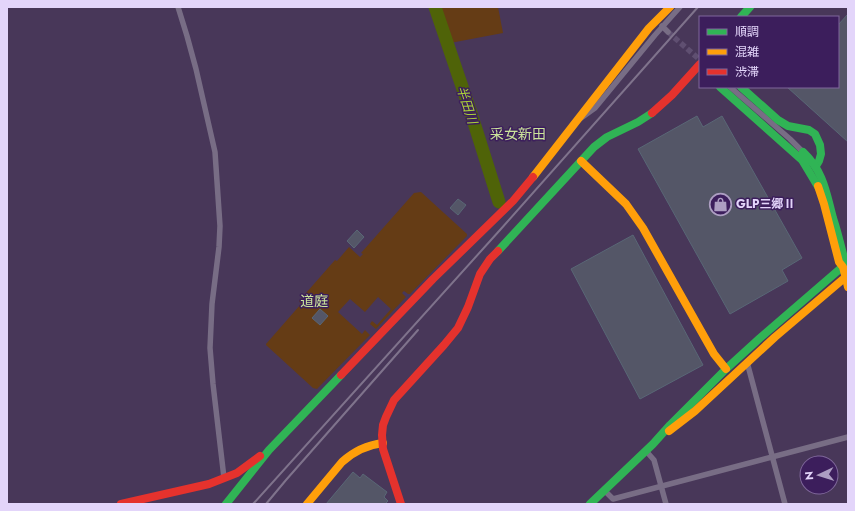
<svg xmlns="http://www.w3.org/2000/svg" width="855" height="511" font-family="Jost,'Noto Sans JP',sans-serif">
<style>
.green{fill:#653c15}
.lines{fill:none;stroke-linecap:round;stroke-linejoin:round}
.river{stroke:#4f6308;stroke-width:13}
.building{fill:#545667;stroke:#596776}
.street-tunnel{stroke:#5f4f71;stroke-width:5.5;stroke-dasharray:5.5 3;stroke-linecap:butt}
.street{stroke:#786d85;stroke-width:5.5}
.fast{stroke:#30b455;stroke-width:8}
.slow{stroke:#ff9f0a;stroke-width:8}
.jam{stroke:#e5322d;stroke-width:8}
.rail{stroke:#7f738c;stroke-width:2}
.labels{text-anchor:middle;dominant-baseline:central;stroke-width:3;stroke-linejoin:round;paint-order:stroke}
.poi-label{font-size:12px;font-weight:bold;fill:#e3d5fa;stroke:#3c1e5c;text-anchor:start}
.water-label{font-size:13px;font-style:italic;fill:#aad13a;stroke:#3c1e5c}
.quarter-label{font-size:14px;fill:#cbe49a;stroke:#3c1e5c}
</style>
<rect width="100%" height="100%" fill="#483759"/>
<!-- green -->
<g class="green">
<path d="M439 7H498L503 33 450 43Z"/>
<path d="M421 192 467 234V236L410 294H408L404 291 402 293 406 297 376 329 370 324 372 321 377 325 391 309 378 297 365 312 350 299 338 312 362 334 365 330 370 335 317 389 313 388 266 345V344L301 304 299 301 335 260 337 261 349 247 360 257 363 254 361 253 414 193Z"/>
</g>
<g class="lines">
<!-- river -->
<path class="river" d="M435 7 470 110 499 202"/>
</g>
<!-- building -->
<g class="building">
<path d="M848 14V142L787 87H838V25Z"/>
<path d="M697 116 703 127 722 116 802 258 782 270 788 281 730 314 638 149Z"/>
<path d="M458 199 466 205 458 215 450 208Z"/>
<path d="M357 230 364 237 354 248 347 241Z"/>
<path d="M633 235 703 365 640 399 571 269Z"/>
<path d="M320 309 328 316 320 325 312 318Z"/>
<path d="M353 472 360 478 363 474 387 492 384 497 388 501 385 504H326Z"/>
</g>
<g class="lines">
<!-- street-tunnel -->
<path class="street-tunnel" d="M668 32 700 60"/>
<!-- street -->
<g class="street">
<path d="M178 7 187 36 196 69 215 152 220 226 219 247 212 304 210 348 213 384 224 478"/>
<path d="M662 26 668 32"/>
<path d="M730 87 790 139 803 152"/>
<path d="M581 118 595 108 655 35 680 7"/>
<path d="M747 362 785 504"/>
<path d="M646 451 654 460 666 504"/>
<path d="M605 491 613 499 848 437"/>
</g>
<!-- fast -->
<g class="fast">
<path d="M741 17 750 7"/>
<path d="M720 87 802 160 820 190"/>
<path d="M741 87 778 120 788 126 809 130 815 134 820 145 821 154 819 161 816 166"/>
<path d="M803 152C824 172 826 192 833 218 837 230 840 242 843 254L844 259 843 267"/>
<path d="M498 251 594 147 607 137 638 122 652 113"/>
<path d="M226 504 269 450 341 375"/>
<path d="M590 504 653 444 670 425 726 369 760 338 848 262"/>
</g>
<!-- slow -->
<g class="slow">
<path d="M581 161 626 204 643 228 714 354 726 369"/>
<path d="M533 177 649 28 670 7"/>
<path d="M818 186 824 204 839 262 843 267 848 287"/>
<path d="M669 431 695 411 775 337 848 275"/>
<path d="M307 504 342 462C354 451 367 445 383 443"/>
</g>
<!-- jam -->
<g class="jam">
<path d="M652 113 672 95 700 64"/>
<path d="M341 375 433 279 513 201 533 177"/>
<path d="M121 504 209 484 237 473 260 456"/>
<path d="M401 504 383 449 382 435 383 425 386 417 394 400 444 345 458 328 468 307 480 274 490 259 498 251"/>
</g>
<!-- rail -->
<g class="rail">
<path d="M253 504 500 230 698 7"/>
<path d="M266 504 286 480 418 330"/>
</g>
</g>
<!-- icons -->
<defs>
<symbol id="shop-ring" viewBox="-11 -11 22 22"><circle r="9.5" fill="#3c1e5c" stroke="#ad9ec2" stroke-width="1.5"/><path d="M-5-2.5h2.3a2.7 3.5 0 0 1 5.4 0H5L5.5 6h-11ZM-1.5-2.5h3a1.5 2.3 0 0 0-3 0Z" fill="#ad9ec2"/></symbol>
</defs>
<g fill-rule="evenodd">
<use href="#shop-ring" x="708" y="192" width="25" height="25"/>
</g>
<g class="labels">
<!-- poi labels -->
<g class="poi-label">
<text x="736" y="204">GLP三郷Ⅱ</text>
</g>
<!-- water labels -->
<g class="water-label">
<text transform="translate(467 105) rotate(72)">半田川</text>
</g>
<!-- quarter labels -->
<g class="quarter-label">
<text x="518" y="134">采女新田</text>
<text x="314" y="301">道庭</text>
</g>
</g>
<!-- border -->
<rect width="855" height="511" fill="none" stroke="#e3d5fa" stroke-width="16"/>
<!-- legend -->
<rect x="699" y="16" width="140" height="72" fill="#3c1e5c" stroke="#7f679b"/>
<rect x="707" y="29" width="20" height="6" fill="#30b455" stroke="#7f679b"/>
<text x="735" y="36" font-size="12" fill="#e3d5fa">順調</text>
<rect x="707" y="49" width="20" height="6" fill="#ff9f0a" stroke="#7f679b"/>
<text x="735" y="56" font-size="12" fill="#e3d5fa">混雑</text>
<rect x="707" y="69" width="20" height="6" fill="#e5322d" stroke="#7f679b"/>
<text x="735" y="76" font-size="12" fill="#e3d5fa">渋滞</text>
<!-- north arrow -->
<g transform="translate(819 475) rotate(266)"><circle r="19" fill="#3c1e5c" stroke="#7f679b"/>
<path d="M0-3L7 15L0 10L-7 15Z" fill="#ad9ec2"/>
<text y="-6" font-size="11" font-weight="bold" text-anchor="middle" fill="#e3d5fa">N</text>
</g>
</svg>
